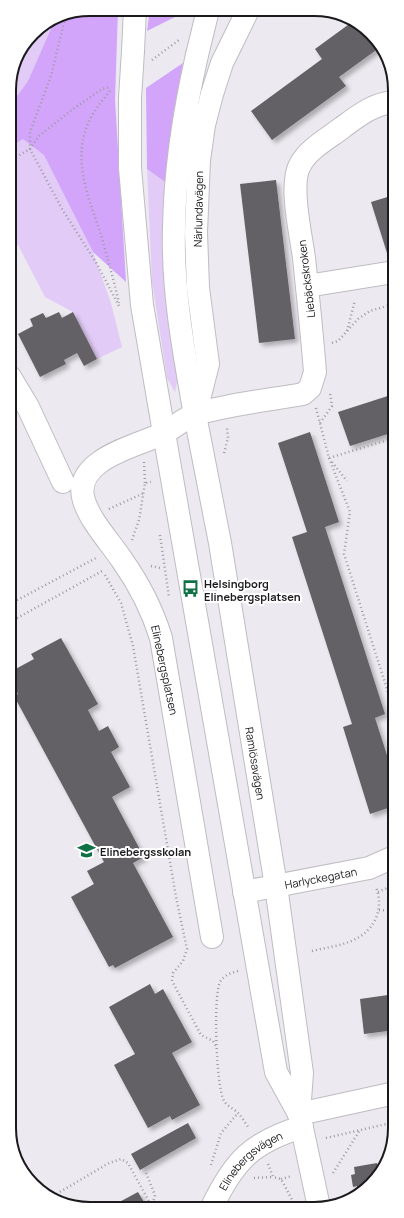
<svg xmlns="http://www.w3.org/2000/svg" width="404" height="1218" font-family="Manrope,sans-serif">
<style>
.green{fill:#e2ccf7}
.forest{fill:#d2a4fa}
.building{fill:#636066;filter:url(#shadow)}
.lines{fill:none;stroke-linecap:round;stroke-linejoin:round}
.minor-casing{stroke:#bfbcc3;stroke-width:24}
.highway-casing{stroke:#bfbcc3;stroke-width:24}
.path{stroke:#9e9ca1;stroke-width:2.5;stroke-dasharray:1 3;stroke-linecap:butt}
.minor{stroke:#fff;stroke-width:22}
.highway{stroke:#fff;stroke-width:22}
.highway-bridge-casing{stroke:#bfbcc3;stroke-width:24;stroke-linecap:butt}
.highway-bridge{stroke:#fff;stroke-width:22}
.labels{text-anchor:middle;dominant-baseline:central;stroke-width:4;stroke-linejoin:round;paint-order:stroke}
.street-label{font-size:11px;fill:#1b191c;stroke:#fff}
.poi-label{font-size:11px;font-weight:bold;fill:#1b191c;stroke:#fff;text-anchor:start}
.rim{fill:none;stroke:#1b191c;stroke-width:2}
</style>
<defs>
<filter id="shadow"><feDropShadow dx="3.5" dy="3.5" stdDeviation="2" flood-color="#0004"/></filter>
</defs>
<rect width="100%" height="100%" fill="#ece9f0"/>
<!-- green -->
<g class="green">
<path d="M56 17 28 81 9 107C9 79 14 48 37 29 42 24 50 21 56 17Z"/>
<path d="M23 139 44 154 93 252 111 303 122 347 97 359 73 312 45 297 18 245 9 249V148Z"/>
<path d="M147 169 165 182C158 248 169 313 178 378L175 392 167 378 152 281Z"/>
</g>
<!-- forest -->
<g class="forest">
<path d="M90 9H118L115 100 126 282 93 252 44 155 23 139 9 148V107L28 81 56 17Z"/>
<path d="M150 9 189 10 147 31Z"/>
<path d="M183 63 173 115 165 182 147 169 146 88Z"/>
</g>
<!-- building -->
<g class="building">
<path d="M352 22 371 33 379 48 339 77 346 86 272 140 251 111 322 59 315 49Z"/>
<path d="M276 180 295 339 259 343 240 184Z"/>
<path d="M394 195V250L387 253 371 202Z"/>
<path d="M59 312 62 318 73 312 97 359 84 366 77 353 64 360 66 364 40 377 18 334 33 326 30 319 43 313 46 318Z"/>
<path d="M394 394V432L350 446 338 412Z"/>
<path d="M310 432 339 522 325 527 385 714 375 718 394 777V806L370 814 343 727 352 724 292 537 307 532 278 443Z"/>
<path d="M61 638 98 704 88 710 99 731 108 726 119 747 111 752 130 787 112 797 144 857 133 863 173 937 115 968 113 965 109 967 71 897 94 884 87 871 104 862 14 696 18 694 16 690 10 694V672L34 659 31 654Z"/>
<path d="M150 984 155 994 163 989 192 1042 172 1053 200 1105 172 1120 170 1116 148 1128 114 1065 135 1054 109 1007Z"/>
<path d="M395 994V1030L364 1034 360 999Z"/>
<path d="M188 1123 196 1138 140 1170 131 1154Z"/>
<path d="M377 1163 378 1173 375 1181 358 1191 357 1186 353 1187 351 1175 355 1174 354 1167Z"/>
<path d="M138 1192 147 1207H110Z"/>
</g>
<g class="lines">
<defs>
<g id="minor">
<path id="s1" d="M248 10 222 63 212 94 204 125 199 160 196 232 198 288 208 364 195 415 220 543 276 886 302 1073 299 1114 319 1207"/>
<path d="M307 286 394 272"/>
<path d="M10 377 28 407 63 482"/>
<path d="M164 433 276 1072 299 1114"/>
<path id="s2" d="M244 892 369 868 394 857"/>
<path d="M212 937 161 638C152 609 139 584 122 560 110 542 91 522 84 501 71 460 136 446 162 434 174 428 184 418 196 414 231 404 268 400 303 394L310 388 315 372C312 334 308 296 304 258 301 235 289 184 300 165 308 149 329 138 343 127 358 116 373 104 393 102"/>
<path d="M299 1114 395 1093"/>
<path id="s3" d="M212 1207C234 1161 252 1142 302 1127"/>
</g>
<g id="highway">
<path d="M133 51 135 9"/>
<path d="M130 98V168L142 305 164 433"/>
<path d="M195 415C184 353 172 290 174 227 175 169 184 112 197 55"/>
</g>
</defs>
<!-- minor casing -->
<use href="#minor" class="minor-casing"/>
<!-- highway casing -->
<use href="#highway" class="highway-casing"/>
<!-- path -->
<g class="path">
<path d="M66 14 51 76 30 132V149L62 209 97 264 120 308"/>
<path d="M152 60 179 40"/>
<path d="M110 91C101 102 92 113 87 126 72 164 91 203 102 238 108 260 114 281 119 303"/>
<path d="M9 161 30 149 39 136 73 109 102 89 110 87"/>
<path d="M347 331 355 300"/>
<path d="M332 343 338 341 358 319 370 311 390 305 394 306"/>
<path d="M316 408 329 458 394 438"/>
<path d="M320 423 332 406 330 393"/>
<path d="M224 453 228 438 227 427"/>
<path d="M329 458 350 512 344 554 393 708 392 739 394 746"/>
<path d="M144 462 145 483"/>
<path d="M332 462 347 481"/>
<path d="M393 467 394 470"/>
<path d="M109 509 144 493"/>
<path d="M160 535 169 597"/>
<path d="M132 540 139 520 145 483 151 482"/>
<path d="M151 566 160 568"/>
<path d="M105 575 121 603 133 646 176 897 187 949 183 961 173 973 172 981 201 1035 213 1041 216 1046"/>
<path d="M10 604 96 558"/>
<path d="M10 622 104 570"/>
<path d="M378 892 394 885"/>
<path d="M379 910 395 911"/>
<path d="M312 951C337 945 364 944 376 918 380 908 380 898 376 887"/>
<path d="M238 971C231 973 224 975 220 982 213 996 216 1087 224 1101 227 1106 234 1109 238 1113 242 1117 245 1123 249 1128"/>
<path d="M326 1138 395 1122"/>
<path d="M268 1164 273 1177 281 1179 296 1207"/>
<path d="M211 1165 221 1133 238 1113"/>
<path d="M146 1173 155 1195 152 1207"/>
<path d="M333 1173 360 1130"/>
<path d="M254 1178 273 1177"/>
<path d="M281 1179 292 1176"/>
<path d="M53 1196 109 1163 121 1159 128 1163 152 1207"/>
</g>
<!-- minor -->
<use href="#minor" class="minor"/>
<!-- highway -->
<use href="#highway" class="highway"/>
<defs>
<g id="highway-bridge">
<path d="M197 55 208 10"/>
<path d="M130 98 133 51"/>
</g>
</defs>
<!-- highway-bridge casing -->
<use href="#highway-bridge" class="highway-bridge-casing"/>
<!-- highway-bridge -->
<use href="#highway-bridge" class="highway-bridge"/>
</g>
<!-- icons -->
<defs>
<symbol id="bus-bare" viewBox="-9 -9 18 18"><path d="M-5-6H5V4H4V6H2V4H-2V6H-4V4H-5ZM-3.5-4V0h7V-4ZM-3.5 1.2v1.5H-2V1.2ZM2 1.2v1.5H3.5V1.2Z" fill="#107147" stroke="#fff" stroke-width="2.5" paint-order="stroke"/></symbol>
<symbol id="school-bare" viewBox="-9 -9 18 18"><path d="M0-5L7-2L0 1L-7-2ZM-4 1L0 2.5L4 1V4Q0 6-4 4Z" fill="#107147" stroke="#fff" stroke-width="2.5" paint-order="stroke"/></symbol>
</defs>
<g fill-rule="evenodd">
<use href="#bus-bare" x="178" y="576" width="25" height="25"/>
<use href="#school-bare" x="74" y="838" width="25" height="25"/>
</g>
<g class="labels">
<!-- street labels -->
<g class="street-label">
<text transform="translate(198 209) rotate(-89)">Närlundavägen</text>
<text transform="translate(306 279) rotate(-97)">Liebäckskroken</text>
<text transform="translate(165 670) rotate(78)">Elinebergsplatsen</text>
<text stroke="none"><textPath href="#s1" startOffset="770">Ramlösavägen</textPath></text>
<text stroke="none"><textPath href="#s2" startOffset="78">Harlyckegatan</textPath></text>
<text stroke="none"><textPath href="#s3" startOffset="62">Elinebergsvägen</textPath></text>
</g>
<!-- poi labels -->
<g class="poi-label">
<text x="204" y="583">Helsingborg<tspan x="204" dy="13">Elinebergsplatsen</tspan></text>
<text x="100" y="851">Elinebergsskolan</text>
</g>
</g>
<!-- crop -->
<path d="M0 0H404V1218H0ZM90 16H314A74 74 0 0 1 388 90V1128A74 74 0 0 1 314 1202H90A74 74 0 0 1 16 1128V90A74 74 0 0 1 90 16Z" fill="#fff" fill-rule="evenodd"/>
<path class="rim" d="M90 16H314A74 74 0 0 1 388 90V1128A74 74 0 0 1 314 1202H90A74 74 0 0 1 16 1128V90A74 74 0 0 1 90 16Z"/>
</svg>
